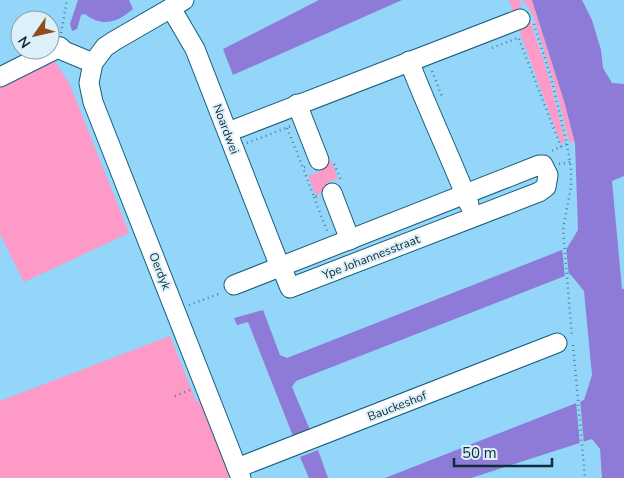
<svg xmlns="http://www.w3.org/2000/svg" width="624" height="478" font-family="'Nunito Sans',sans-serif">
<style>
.green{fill:#fd9ac7}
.water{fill:#8e7bd7}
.pier{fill:#93d6f9}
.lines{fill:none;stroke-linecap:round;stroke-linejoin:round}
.minor-casing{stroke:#165e7c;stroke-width:21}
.path{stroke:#518098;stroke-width:2.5;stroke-dasharray:1 4;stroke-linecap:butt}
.minor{stroke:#fff;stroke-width:19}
.labels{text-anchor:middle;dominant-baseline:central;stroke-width:4;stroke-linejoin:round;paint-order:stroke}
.street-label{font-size:12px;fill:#102c39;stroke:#ddf0fa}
</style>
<rect width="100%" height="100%" fill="#93d6f9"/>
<!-- green -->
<g class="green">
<path d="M509 0H520L521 9 513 12Z"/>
<path d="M523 0H532L564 101 575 143 569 141 554 82 533 15Z"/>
<path d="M530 20 550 81 565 141 561 144 518 27 527 25Z"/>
<path d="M55 55 56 63 70 85 129 233 24 282 0 234V81Z"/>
<path d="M330 159 338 178 327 183 330 189 316 195 308 176 320 171 317 164Z"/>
<path d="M170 336 196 401 203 402 235 478H0V401Z"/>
</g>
<!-- water -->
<g class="water">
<path d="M78 0H129L133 9C118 22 103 28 85 14L81 15 77 29 72 31 70 24Z"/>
<path d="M319 0H402L233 75 223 49Z"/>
<path d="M532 0H582L592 20 601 50 603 68 612 83 624 84V176L612 181 622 289H624V478H602L600 449 592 439 471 478H385L584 400 592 375 584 291 570 274 296 381 292 387 310 430 293 436 248 322 237 325 234 318 263 310 280 355 287 358 567 248 578 230 575 143 564 101Z"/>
<path d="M318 450 328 478H309L300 457Z"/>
</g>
<!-- pier -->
<g class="pier">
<path d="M566 246 569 277 565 278 562 247Z"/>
<path d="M580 399 584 444 580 445 576 401Z"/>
</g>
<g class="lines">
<defs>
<g id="minor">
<path d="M184 0 171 8 195 49 280 267"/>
<path d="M409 61C428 110 450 156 469 204"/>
<path d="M93 63 105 47 114 41 171 8"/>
<path d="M0 77 60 47 64 51 93 63 89 83 93 102 241 478"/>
<path d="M297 104 319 160"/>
<path d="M228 132 520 19"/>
<path d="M332 193 350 240"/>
<path d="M234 285 539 165H543L548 175 546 187 539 192 290 288 281 266"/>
<path d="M237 468 557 343"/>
</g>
</defs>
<!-- minor casing -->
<use href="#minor" class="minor-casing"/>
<!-- path -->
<g class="path">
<path d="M534 24 552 81 567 144 549 152"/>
<path d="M61 33 67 0"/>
<path d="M519 39 561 147"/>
<path d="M492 48 518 38"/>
<path d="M432 71 443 99"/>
<path d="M287 128 303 168"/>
<path d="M247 143 291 126"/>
<path d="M567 144 571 168V187L563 229 572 337"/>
<path d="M334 164 341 180"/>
<path d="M559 164 570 162"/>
<path d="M305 167 303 168 314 197 318 196"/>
<path d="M314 197 327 231"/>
<path d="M189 305 221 293"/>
<path d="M573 345 585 478"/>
<path d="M175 396 190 390"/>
</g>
<!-- minor -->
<use href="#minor" class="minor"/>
</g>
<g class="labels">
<!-- street labels -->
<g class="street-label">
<text transform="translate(226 129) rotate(69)">Noardwei</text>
<text transform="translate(371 257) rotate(-21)">Ype Johannesstraat</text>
<text transform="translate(160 271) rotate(68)">Oerdyk</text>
<text transform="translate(397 406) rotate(-21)">Bauckeshof</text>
</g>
</g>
<!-- north arrow -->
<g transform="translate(35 35) rotate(236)"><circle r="24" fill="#ddf0fa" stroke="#8ba2ad"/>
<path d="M0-4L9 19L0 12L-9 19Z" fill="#8f4c1d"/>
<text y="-8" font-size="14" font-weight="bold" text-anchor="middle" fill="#102c39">N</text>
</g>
<!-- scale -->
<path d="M454 458v8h98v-8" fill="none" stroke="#102c39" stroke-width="2.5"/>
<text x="462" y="458" font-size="15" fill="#102c39" stroke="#ddf0fa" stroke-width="4" paint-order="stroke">50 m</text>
</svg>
